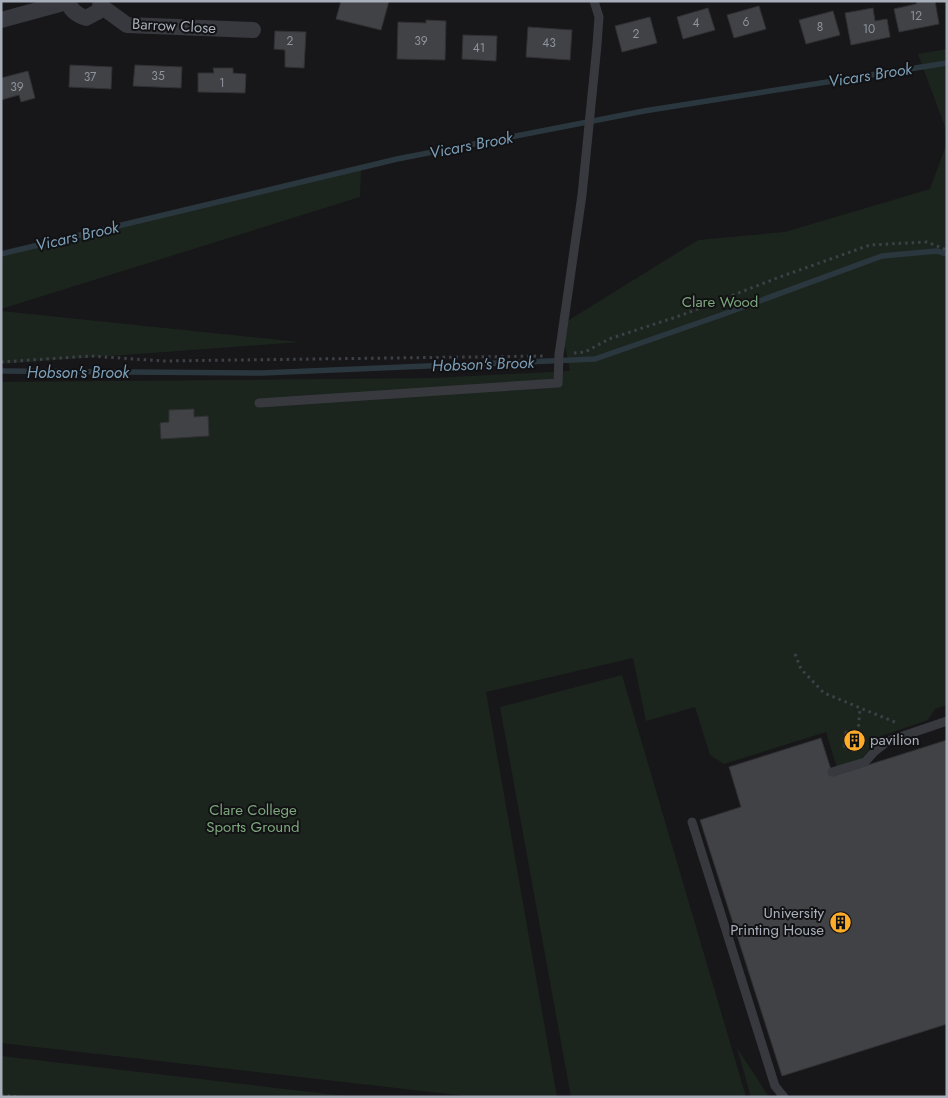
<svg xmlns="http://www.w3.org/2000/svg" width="948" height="1098" font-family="Jost,sans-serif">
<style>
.green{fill:#1c251d}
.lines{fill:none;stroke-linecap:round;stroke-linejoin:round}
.stream{stroke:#2b373f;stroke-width:5.5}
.building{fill:#414246;stroke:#313135}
.path{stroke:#3d4046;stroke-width:3;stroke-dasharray:2.5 4;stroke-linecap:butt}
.lane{stroke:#37393f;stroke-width:9}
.street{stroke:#37393f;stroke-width:16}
.labels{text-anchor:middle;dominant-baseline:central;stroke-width:4;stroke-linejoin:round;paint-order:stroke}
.number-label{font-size:12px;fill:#8e939d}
.street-label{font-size:15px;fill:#a8aeba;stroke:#121214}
.park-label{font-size:15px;fill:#7da77d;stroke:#121214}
.poi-label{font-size:15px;fill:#a8aeba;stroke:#121214;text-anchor:start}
.water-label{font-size:16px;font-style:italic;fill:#7c9fb8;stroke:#121214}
</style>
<rect width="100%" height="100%" fill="#171719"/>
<!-- green -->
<g class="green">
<path d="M947 49V132L918 54Z"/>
<path d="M947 143V705L935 709 928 720 881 736 860 760 837 768 826 732 724 764 710 755 695 707 646 721 633 658 486 692 557 1097H475L1 1043V382L433 378 570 371 561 325 698 240 785 232 930 189Z"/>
<path d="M361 170 360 197 1 309V255Z"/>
<path d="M1 311 300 342 1 364Z"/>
<path d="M622 675 746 1097H571L500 707Z"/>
<path d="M737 1048 769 1097H751Z"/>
<path d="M1 1056 354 1097H1Z"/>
</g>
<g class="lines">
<!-- stream -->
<g class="stream">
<path d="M1 254 397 159 644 111 947 63"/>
<path d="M1 371 262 373 595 359 724 314 882 256 937 251 947 254"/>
</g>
</g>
<!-- building -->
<g class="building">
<path d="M341 1H389L381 30 336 19Z"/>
<path d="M917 1H935L939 24 899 32 894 9 916 4Z"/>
<path d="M759 6 766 29 734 38 727 15Z"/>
<path d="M708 8 715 30 683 39 677 17Z"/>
<path d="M873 8 875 21 887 19 890 37 851 45 845 13Z"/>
<path d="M833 11 840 35 806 44 799 20Z"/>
<path d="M650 17 657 43 622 52 615 26Z"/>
<path d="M426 20 446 21 445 60 397 59 398 22 426 23Z"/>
<path d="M528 27 572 30 570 60 526 57Z"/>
<path d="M275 31 306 32 304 68 285 67V50L274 49Z"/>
<path d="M463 35 497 36 496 61 462 59Z"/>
<path d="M70 65 112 67 111 89 69 87Z"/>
<path d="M135 65 182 67 181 88 133 86Z"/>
<path d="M213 68H233V73L246 74 245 93 198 92V73H214Z"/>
<path d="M28 71 35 98 21 102 19 95 1 100V78Z"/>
<path d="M194 409V417L208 416 209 436 161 439 160 423 169 422V410Z"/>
<path d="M845 731 864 734 863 749 843 747Z"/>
<path d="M821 738 833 776 947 740V1024L782 1076 700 820 741 807 729 767Z"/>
</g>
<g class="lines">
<!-- path -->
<g class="path">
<path d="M574 353 585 352 609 339 682 315 777 278 870 245 927 242 947 250"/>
<path d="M1 362 91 356 163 361 545 356"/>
<path d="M795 654 801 669 824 693 897 723"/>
<path d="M858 733 860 708"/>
<path d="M1 1095 20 1097"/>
</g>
<!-- lane -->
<g class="lane">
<path d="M259 403 558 383 559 355 582 195 597 45 599 17 594 1"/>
<path d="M832 772 865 762 874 752 888 741 947 721"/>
<path d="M692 822 775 1086 784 1097"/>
</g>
<!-- street -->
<g class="street">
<path d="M68 1C70 10 77 15 86 18L99 11 101 1"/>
<path d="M101 6 127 25 253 30"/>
<path d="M1 20 67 2"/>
</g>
</g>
<!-- icons -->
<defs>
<symbol id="building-disc" viewBox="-11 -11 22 22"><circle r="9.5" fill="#ffac29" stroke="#121214"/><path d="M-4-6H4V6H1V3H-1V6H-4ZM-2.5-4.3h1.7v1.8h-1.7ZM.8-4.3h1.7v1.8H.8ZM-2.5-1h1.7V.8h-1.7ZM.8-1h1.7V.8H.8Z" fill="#111"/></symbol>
</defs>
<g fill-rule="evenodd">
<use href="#building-disc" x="842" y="728" width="25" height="25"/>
<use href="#building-disc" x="828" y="910" width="25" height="25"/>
</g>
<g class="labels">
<!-- number labels -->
<g class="number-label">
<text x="916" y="16">12</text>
<text x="746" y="22">6</text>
<text x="696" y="23">4</text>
<text x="820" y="27">8</text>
<text x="869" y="29">10</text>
<text x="636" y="34">2</text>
<text x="290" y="41">2</text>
<text x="421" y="41">39</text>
<text x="549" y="43">43</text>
<text x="479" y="48">41</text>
<text x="158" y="76">35</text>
<text x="90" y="77">37</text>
<text x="222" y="83">1</text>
<text x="17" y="87">39</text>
</g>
<!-- street labels -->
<g class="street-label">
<text transform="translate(174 26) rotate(3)">Barrow Close</text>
</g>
<!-- park labels -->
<g class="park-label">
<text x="720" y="302">Clare Wood</text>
<text x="253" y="810">Clare College<tspan x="253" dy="17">Sports Ground</tspan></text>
</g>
<!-- poi labels -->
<g class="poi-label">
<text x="870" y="740">pavilion</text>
<text x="824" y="913" text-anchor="end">University<tspan x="824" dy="17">Printing House</tspan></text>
</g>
<!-- water labels -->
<g class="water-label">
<text transform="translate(870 75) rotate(-9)">Vicars Brook</text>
<text transform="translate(471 145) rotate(-11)">Vicars Brook</text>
<text transform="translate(77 236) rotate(-13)">Vicars Brook</text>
<text transform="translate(483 364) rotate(-2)">Hobson's Brook</text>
<text x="78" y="372">Hobson's Brook</text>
</g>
</g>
<!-- border -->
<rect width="948" height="1098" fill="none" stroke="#a8aeba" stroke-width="5"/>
</svg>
